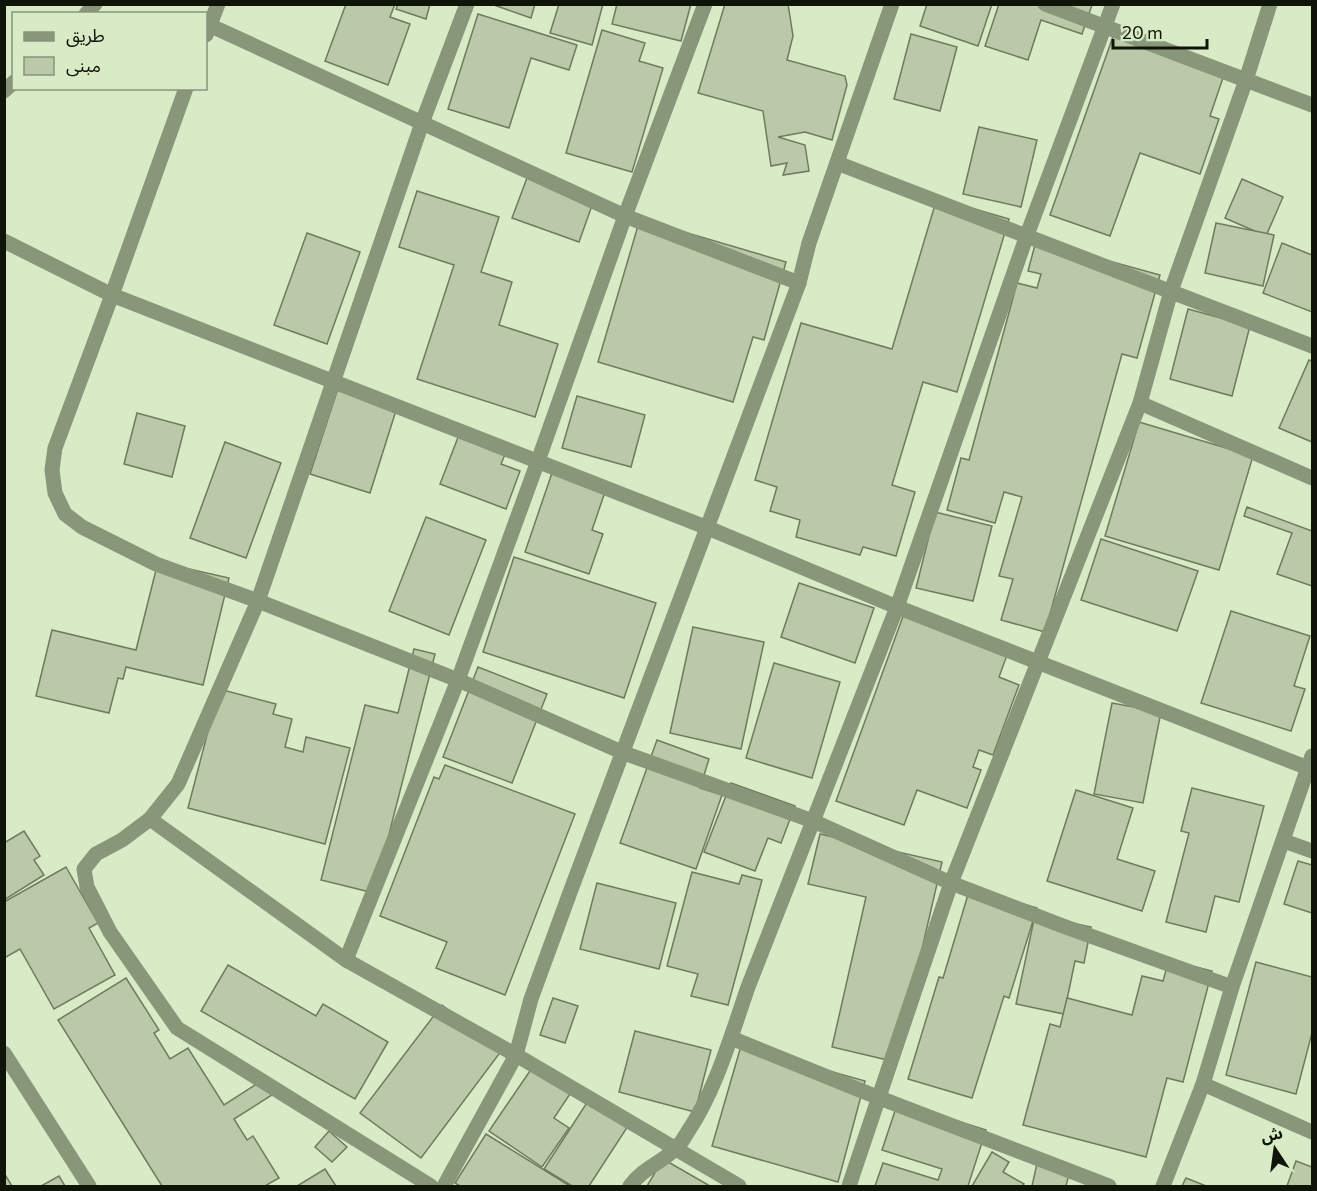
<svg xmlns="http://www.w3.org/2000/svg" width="1317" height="1191" font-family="Commissioner,'Noto Sans Arabic',sans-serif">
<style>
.building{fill:#bacaa8;stroke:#6e7c5d;stroke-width:1.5}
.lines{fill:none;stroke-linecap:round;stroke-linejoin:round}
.street{stroke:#889679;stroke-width:15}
</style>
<rect width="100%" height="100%" fill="#d9eac7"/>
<!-- building -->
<g class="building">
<path d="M346 4H395L390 17 410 24 388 85 325 61Z"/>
<path d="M398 4H430L426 19 396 9Z"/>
<path d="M491 4H535L531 18Z"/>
<path d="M559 4H603L592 45 550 33Z"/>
<path d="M617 4H691L681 41 612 24Z"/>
<path d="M725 4H788L793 36 787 60 845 76 847 85 832 140 805 132 778 137 805 145 809 171 783 175 787 163 771 166 763 111 698 93Z"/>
<path d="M927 4H992L978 46 920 26Z"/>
<path d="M999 4H1090L1092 5 1082 34 1041 20 1028 60 985 46Z"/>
<path d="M478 14 577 45 569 70 531 58 509 128 448 109Z"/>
<path d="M1116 28 1226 69 1210 116 1219 119 1200 174 1140 153 1110 236 1050 215Z"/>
<path d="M602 30 645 43 639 61 663 68 632 172 566 153Z"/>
<path d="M911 34 957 47 940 111 894 99Z"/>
<path d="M979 127 1037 140 1021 207 963 194Z"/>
<path d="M527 178 595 197 579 242 512 218Z"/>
<path d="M1242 179 1283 197 1266 236 1225 218Z"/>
<path d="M417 191 499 217 481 272 512 282 499 325 558 344 535 417 417 379 454 265 399 247Z"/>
<path d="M937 198 1009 219 957 392 923 382 892 485 915 492 896 556 863 547 860 555 796 537 800 520 770 511 777 487 755 480 801 323 892 349Z"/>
<path d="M640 219 786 262 764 340 753 337 733 402 598 362Z"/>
<path d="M1216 223 1274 235 1263 286 1205 273Z"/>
<path d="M307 233 360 252 327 344 274 325Z"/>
<path d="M1036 241 1160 275 1137 358 1122 354 1045 632 1001 620 1013 579 999 576 1022 497 1004 492 995 523 947 510 961 458 969 460 1017 283 1037 288 1041 274 1028 271Z"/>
<path d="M1282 243 1312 255V312L1263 293Z"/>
<path d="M1188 309 1250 326 1232 396 1170 379Z"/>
<path d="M1309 360 1312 361V442L1279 428Z"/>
<path d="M340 382 399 401 370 493 310 474Z"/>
<path d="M577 396 645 415 631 467 562 448Z"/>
<path d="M137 413 185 426 172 477 124 464Z"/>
<path d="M1139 422 1253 456 1219 570 1105 536Z"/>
<path d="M462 427 509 445 501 464 520 471 506 509 440 484Z"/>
<path d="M225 442 281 463 246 558 190 538Z"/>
<path d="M553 470 606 489 592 530 603 534 589 574 525 552Z"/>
<path d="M1247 507 1312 531V586L1277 574 1292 533 1244 516Z"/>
<path d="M935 512 992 526 973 601 916 588Z"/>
<path d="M426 517 486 540 449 635 389 611Z"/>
<path d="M1101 539 1198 571 1177 631 1081 600Z"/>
<path d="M514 557 656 603 624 698 483 652Z"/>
<path d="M158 562 229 578 203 685 126 667 123 679 118 678 109 713 36 696 52 630 136 650Z"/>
<path d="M799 583 874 608 855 663 781 637Z"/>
<path d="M906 608 1007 655 999 677 1019 685 993 755 979 750 973 767 981 770 967 808 917 790 904 825 836 801Z"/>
<path d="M1231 611 1310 636 1294 686 1305 689 1291 731 1201 703Z"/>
<path d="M693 627 764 642 741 749 670 733Z"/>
<path d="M414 649 435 654 374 893 321 880 365 705 398 713Z"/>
<path d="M774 663 840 682 812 778 746 758Z"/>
<path d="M478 667 547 694 512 783 443 757Z"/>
<path d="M219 689 276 704 273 714 292 719 285 747 303 752 306 737 350 748 325 844 188 808Z"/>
<path d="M1112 703 1161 712 1143 803 1094 794Z"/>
<path d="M657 740 709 759 700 788 722 795 696 869 620 843Z"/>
<path d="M445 765 575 814 505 995 436 968 447 942 380 916 434 777 439 779Z"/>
<path d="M731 783 795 806 781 843 768 838 755 871 704 852Z"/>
<path d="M1192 788 1264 806 1239 902 1215 896 1206 932 1166 922 1189 833 1181 831Z"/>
<path d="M1076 790 1133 808 1117 859 1155 871 1142 911 1047 881Z"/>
<path d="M24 831 40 856 34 860 44 875 4 900V843Z"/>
<path d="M820 834 942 862 896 1062 832 1047 866 897 808 884Z"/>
<path d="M1298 861 1312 865V913L1284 904Z"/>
<path d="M66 867 98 923 89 928 115 975 54 1009 20 949 6 957 4 954V902Z"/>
<path d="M692 872 739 884 742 875 762 880 728 1005 691 996 698 974 667 966Z"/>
<path d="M597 883 676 903 659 969 580 949Z"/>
<path d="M970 888 1037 908 1009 998 1004 996 972 1098 908 1079 939 977 943 978Z"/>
<path d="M1035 915 1091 927 1084 963 1075 961 1064 1014 1016 1004Z"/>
<path d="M1169 960 1212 971 1183 1082 1167 1078 1146 1157 1023 1125 1050 1024 1060 1027 1067 998 1132 1015 1142 976 1163 981Z"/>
<path d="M1256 962 1312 977V1033L1296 1094 1226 1075Z"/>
<path d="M228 965 316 1016 323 1004 388 1042 355 1099 201 1011Z"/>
<path d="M126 978 159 1030 154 1033 170 1059 188 1048 224 1105 266 1078 275 1093 234 1119 247 1140 253 1136 279 1178 265 1186H162L58 1020Z"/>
<path d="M553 998 578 1006 565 1043 540 1035Z"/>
<path d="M442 1005 502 1050 421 1158 360 1113Z"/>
<path d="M635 1031 711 1050 695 1112 619 1092Z"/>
<path d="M741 1046 865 1081 838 1182 712 1146Z"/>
<path d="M534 1065 572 1091 554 1118 569 1128 542 1167 489 1131Z"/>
<path d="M588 1101 628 1126 589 1186H572L544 1169Z"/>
<path d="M898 1102 986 1130 968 1186H875L883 1163 938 1180 942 1169 882 1150Z"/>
<path d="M329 1131 347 1147 332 1162 315 1147Z"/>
<path d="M486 1134 570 1186H460L455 1183Z"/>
<path d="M992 1152 1009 1162 1003 1172 1024 1184 1022 1186H972Z"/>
<path d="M663 1159 710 1186H647Z"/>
<path d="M1038 1159 1071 1166 1066 1186H1032Z"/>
<path d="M1296 1161 1312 1167V1186H1287Z"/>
<path d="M325 1169 336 1186H297Z"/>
<path d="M4 1173 12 1186H4Z"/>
<path d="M59 1176 65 1186H41Z"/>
<path d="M1186 1178 1206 1186H1182Z"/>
</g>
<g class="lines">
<!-- street -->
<g class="street">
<path d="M1045 4 1312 105"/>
<path d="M86 14 95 4"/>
<path d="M209 25 625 216 799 283"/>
<path d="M206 35 218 4"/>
<path d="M186 88 112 295 708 528 897 607 1308 768"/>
<path d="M4 91 14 82"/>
<path d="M837 163 1312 346"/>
<path d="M4 241 112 295 55 448 52 470 55 493 65 514 82 527 156 564 258 601 458 680 624 753 813 821 951 883 1063 926 1232 987"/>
<path d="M1140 403 1312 478"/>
<path d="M150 819 346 960 516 1055 739 1186"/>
<path d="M1284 841 1312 851"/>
<path d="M346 960 458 680 538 461 625 216 705 4"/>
<path d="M731 1038 877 1097 1109 1186"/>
<path d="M4 1053 89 1186"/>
<path d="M1203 1084 1312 1132"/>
<path d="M431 1186 177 1028 110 932 87 887 84 869 96 854 122 840 150 819 178 784 258 601 422 123 467 4"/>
<path d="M444 1186 516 1055 531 999 572 887 799 283 809 243 892 4"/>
<path d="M630 1186C644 1167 662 1163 676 1148 681 1144 684 1138 687 1133 716 1090 731 1036 748 987L897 607 1027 235 1113 4"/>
<path d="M849 1186 951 883 1140 403 1171 291 1246 80 1270 4"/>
<path d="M1163 1186 1203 1084 1232 987 1312 756"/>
</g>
</g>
<!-- border -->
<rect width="1317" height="1191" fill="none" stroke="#0f1408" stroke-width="12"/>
<!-- legend -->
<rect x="12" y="12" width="195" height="78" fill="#d9eac7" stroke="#88947b" stroke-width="1.5"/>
<rect x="24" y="32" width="30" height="9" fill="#889679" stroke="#88947b" stroke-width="1.5"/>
<text x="66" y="42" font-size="18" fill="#0f1408">طريق</text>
<rect x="24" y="57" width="30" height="18" fill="#bacaa8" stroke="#88947b" stroke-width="1.5"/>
<text x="66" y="72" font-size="18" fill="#0f1408">مبنى</text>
<!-- north arrow -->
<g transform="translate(1275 1149) rotate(347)" stroke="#d9eac7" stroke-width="4.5" paint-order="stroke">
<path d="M0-4.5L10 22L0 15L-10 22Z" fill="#0f1408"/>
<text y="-9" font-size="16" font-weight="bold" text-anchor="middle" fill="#0f1408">ش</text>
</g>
<!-- scale -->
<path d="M1113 39v9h94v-9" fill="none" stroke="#0f1408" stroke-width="3"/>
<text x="1122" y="39" font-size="18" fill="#0f1408" stroke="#d9eac7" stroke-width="4.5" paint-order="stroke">20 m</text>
</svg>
